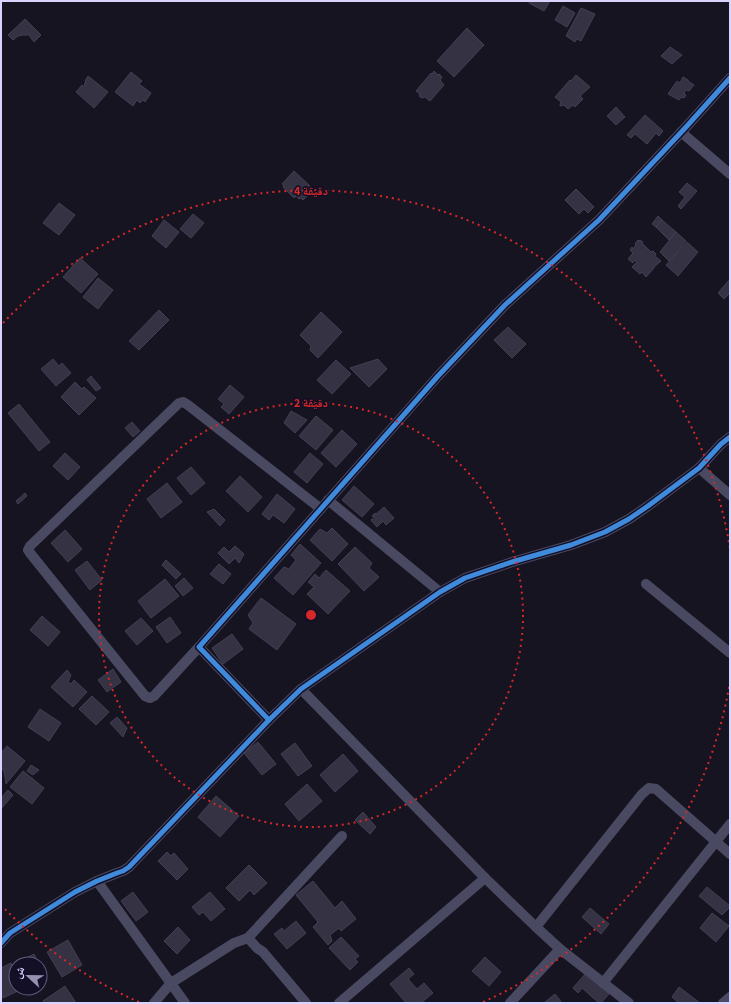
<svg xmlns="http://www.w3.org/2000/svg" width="731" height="1004" font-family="'Source Sans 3','Noto Naskh Arabic',sans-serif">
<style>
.building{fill:#343243;stroke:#433f54}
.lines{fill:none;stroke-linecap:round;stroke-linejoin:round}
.street{stroke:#4a4962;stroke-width:10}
.cycleway-casing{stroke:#130f26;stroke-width:8}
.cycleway{stroke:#408adc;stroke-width:5}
.ring{fill:none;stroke:#d62828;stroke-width:2;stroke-dasharray:2 4}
.centre{fill:#d62828;stroke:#130f26;stroke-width:2}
.ring-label{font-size:12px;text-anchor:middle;font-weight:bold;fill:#d62828;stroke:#130f26;stroke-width:3;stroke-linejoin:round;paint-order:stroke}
</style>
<rect width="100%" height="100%" fill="#161421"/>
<!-- building -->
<g class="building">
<path d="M530 1H550L544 11 529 3Z"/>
<path d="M563 6 575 13 567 27 555 20Z"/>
<path d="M581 8 595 14 581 41 577 39 575 42 566 36Z"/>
<path d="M25 19 41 35 34 42 29 35H23L18 36 13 40 8 35Z"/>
<path d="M467 28 484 45 454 77 437 61Z"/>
<path d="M670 47 682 55 672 64 661 56Z"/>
<path d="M434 71 438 75 439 74 442 77 440 80 444 85 430 101 425 97 422 98 419 96 420 94 416 91 431 73 432 74Z"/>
<path d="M131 72 142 81 139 84 151 93 145 102 143 100 140 103 137 100 133 106 115 92Z"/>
<path d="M576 75 590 87 580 96 583 99 575 107 573 105 568 109 564 105 560 106V105L561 102 555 97 570 80 571 81Z"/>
<path d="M88 76 108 92 94 108 76 92 82 85 84 87 85 85 84 84 86 82 85 81Z"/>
<path d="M683 77 688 80V81L694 85 689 91 686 90 684 93 686 95 684 98 681 97 679 100 668 94 677 81 680 83Z"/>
<path d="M616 107 625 117 616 125 607 116Z"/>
<path d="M645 115 663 131 659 136 656 133 647 144 635 134 631 138 627 135Z"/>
<path d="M294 171 311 187 305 193 308 195 303 200 301 198 299 199 296 196 294 198 283 187 284 185 282 184Z"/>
<path d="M687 183 697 191 681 209 678 206 685 197 679 192Z"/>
<path d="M576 189 594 207 588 213 584 209 579 214 565 200Z"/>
<path d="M59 203 75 215 59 235 43 223Z"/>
<path d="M193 214 204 223 191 238 180 229Z"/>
<path d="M658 216 662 220 656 227 652 224Z"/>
<path d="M164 220 179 232 166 248 152 236Z"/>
<path d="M662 220 676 232 669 240 656 227Z"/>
<path d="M676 232 686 241 669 261 660 252Z"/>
<path d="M638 240 639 241 640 240 643 242 642 243 651 252 653 251 656 254 655 256 661 261 654 267V268L646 277 642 272 640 274 632 267 637 262 635 260 633 263 628 259 633 253 630 250 632 247 633 249 636 245 635 244Z"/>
<path d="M687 242 698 252 678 276 666 265Z"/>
<path d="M80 258 98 274 81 293 63 277Z"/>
<path d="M98 278 113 290 98 309 83 297Z"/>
<path d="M730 279V293L724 299 718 293Z"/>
<path d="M159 310 169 320 139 350 129 341Z"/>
<path d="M321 312 342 332 318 358 310 350 311 346 300 335Z"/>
<path d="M508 327 526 344 512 358 494 340Z"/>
<path d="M53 359 59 366 62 363 71 373 56 386 41 369Z"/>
<path d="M378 359 387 369 369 387 350 368Z"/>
<path d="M336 360 351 374 332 394 317 380Z"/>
<path d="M91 376 101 388 96 391 87 380Z"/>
<path d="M75 382 82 389 84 387 96 398 79 415 61 397Z"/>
<path d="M230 385 244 397 229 414 221 407 224 404 218 399Z"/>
<path d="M19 404 50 442 39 451 8 413Z"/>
<path d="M291 411 307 420 295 433 284 423Z"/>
<path d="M316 416 333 430 316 450 299 436Z"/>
<path d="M132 422 140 431 133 437 125 428Z"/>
<path d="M342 430 357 444 336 467 321 453Z"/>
<path d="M65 453 80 467 68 480 53 466Z"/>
<path d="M310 453 323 464 307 483 294 472Z"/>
<path d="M191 467 205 483 191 495 177 478Z"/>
<path d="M240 476 262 497 248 512 226 491Z"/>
<path d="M167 483 182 502 161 518 147 499Z"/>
<path d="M354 486 374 504 362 517 342 500Z"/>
<path d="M25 493 27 496 18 504 16 501Z"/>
<path d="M277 494 295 509 284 523 273 515 269 520 262 514Z"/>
<path d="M384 507 394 518 386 525 383 521 377 527 371 520 375 517 372 516 375 513 376 514Z"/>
<path d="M214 509 225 520 220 526 207 512Z"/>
<path d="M332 528 348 544 332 561 310 540 320 529 327 533Z"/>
<path d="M65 530 82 549 68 562 51 543Z"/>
<path d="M300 544 321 563 293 595 274 578 284 567 289 569 296 560 291 555Z"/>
<path d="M235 546 244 554 239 563 235 558 229 564 218 553 224 547 229 552Z"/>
<path d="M355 547 372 563 369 568 379 577 364 591 338 564Z"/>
<path d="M166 560 181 574 176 579 162 565Z"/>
<path d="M87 561 102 580 90 590 75 570Z"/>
<path d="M219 564 231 574 223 584 210 574Z"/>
<path d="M326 570 350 591 328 614 307 594 314 587 308 582 315 574 319 578Z"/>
<path d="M184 578 193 588 183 596 175 586Z"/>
<path d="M165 579 179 596 151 618 138 601Z"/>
<path d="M261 598 296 624 277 650 249 629 253 623 248 615Z"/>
<path d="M42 616 60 632 48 646 30 630Z"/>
<path d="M170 617 181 633 167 643 156 627Z"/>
<path d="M141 618 153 631 137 645 125 631Z"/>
<path d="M232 634 243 649 223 664 212 648Z"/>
<path d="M113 669 121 682 107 692 98 680Z"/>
<path d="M67 670 71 675 68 682 71 684 74 680 87 692 73 707 51 687Z"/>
<path d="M92 696 109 712 96 725 79 709Z"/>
<path d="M40 709 61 723 49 741 28 727Z"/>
<path d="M117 717 127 728 123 737 110 723Z"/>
<path d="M258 742 276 764 262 775 244 753Z"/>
<path d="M295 743 312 766 298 776 281 754Z"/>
<path d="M7 746 25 761 6 784 4 771 1 768V753Z"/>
<path d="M343 754 358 771 335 792 320 775Z"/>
<path d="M31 765 39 770 33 775 27 771Z"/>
<path d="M23 771 44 788 32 804 10 787Z"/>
<path d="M307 784 322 801 299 821 285 804Z"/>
<path d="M8 790 13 795 1 809V798Z"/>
<path d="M216 796 239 816 220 837 198 817Z"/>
<path d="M363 812 376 827 370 834 355 820Z"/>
<path d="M167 852 171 856 174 853 188 869 177 880 158 861Z"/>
<path d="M249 865 267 883 254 895 250 890 239 901 226 888Z"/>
<path d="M313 881 335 908 342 901 356 919 341 931 339 928 330 935 332 941 328 945 313 927 318 922 296 895Z"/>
<path d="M707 887 730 906V907L722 915 699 896Z"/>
<path d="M133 892 148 912 136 921 121 901Z"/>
<path d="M210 892 225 909 211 921 203 912 199 915 192 907Z"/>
<path d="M590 908 609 924 601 934 582 917Z"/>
<path d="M712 913 729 926 716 942 700 928Z"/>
<path d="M296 921 306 933 287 949 274 934 282 928 284 931Z"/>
<path d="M178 927 190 940 177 954 164 941Z"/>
<path d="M341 937 359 956 355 959 358 962 350 970 329 948Z"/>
<path d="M68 940 82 965 62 977 47 952Z"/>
<path d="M34 954 39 964H17V963Z"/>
<path d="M485 957 501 972 489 986 472 971Z"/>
<path d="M11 963 16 975V988H22V989L3 998 1 994V968Z"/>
<path d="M409 968 414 974 408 979 417 989 424 983 433 993 421 1003H406L390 984Z"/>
<path d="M586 973 609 994 601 1003H599L582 988 578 993 573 988Z"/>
<path d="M65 986 76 1003H45L43 1001Z"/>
<path d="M679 987 700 1003H679L672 997Z"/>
<path d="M555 994 562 1003H545V1002Z"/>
</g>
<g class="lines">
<!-- street -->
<g class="street">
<path d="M681 132 730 174"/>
<path d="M699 468 730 495"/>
<path d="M328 500 440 592"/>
<path d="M646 584 730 653"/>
<path d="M199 647 154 696 150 698 145 696 30 553 28 550 30 546 179 403 183 402 188 405 321 509"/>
<path d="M301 689 485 878 536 927 560 949 629 1003"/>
<path d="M269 720 199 647 438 376 505 305 599 220 687 126 730 78"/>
<path d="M97 881 185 1003"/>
<path d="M536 927 642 794 649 788 656 789 730 854"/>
<path d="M248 938 342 836"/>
<path d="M1 943 10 933 75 892 97 881 117 873 123 871 129 867 269 720 301 689 440 592 465 578 512 562 571 545 605 532 629 519 648 506 699 468 721 444 730 437"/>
<path d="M603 983 730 824"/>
<path d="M154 1003 171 983 234 943 248 938 257 948 263 952 306 1003"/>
<path d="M339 1003 485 878"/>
<path d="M510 1003 560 949"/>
<path d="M723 1003 730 997"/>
</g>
<defs>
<g id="cycleway">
<path d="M269 720 199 647 438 376 505 305 599 220 687 126 730 78"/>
<path d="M1 943 10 933 75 892 97 881 117 873 123 871 129 867 269 720 301 689 440 592 465 578 512 562 571 545 605 532 629 519 648 506 699 468 721 444 730 437"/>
</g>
</defs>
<!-- cycleway casing -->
<use href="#cycleway" class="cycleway-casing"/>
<!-- cycleway -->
<use href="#cycleway" class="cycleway"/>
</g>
<!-- distance rings -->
<g class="ring">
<circle cx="311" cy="615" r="212"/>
<path d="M730 681A424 424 0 0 1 483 1002M139 1002A424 424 0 0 1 3 907M3 323A424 424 0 0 1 730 549"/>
</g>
<circle cx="311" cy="615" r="6" class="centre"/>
<g class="ring-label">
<text x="311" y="195">4 دقيقة</text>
<text x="311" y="407">2 دقيقة</text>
</g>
<!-- border -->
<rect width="731" height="1004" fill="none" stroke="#d9d4ff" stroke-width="4"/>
<!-- north arrow -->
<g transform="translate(28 976) rotate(292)"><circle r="19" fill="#130f26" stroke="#625e7d"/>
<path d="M0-3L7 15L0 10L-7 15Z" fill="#9591b1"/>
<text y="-6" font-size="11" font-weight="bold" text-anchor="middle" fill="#d9d4ff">ش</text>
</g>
</svg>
